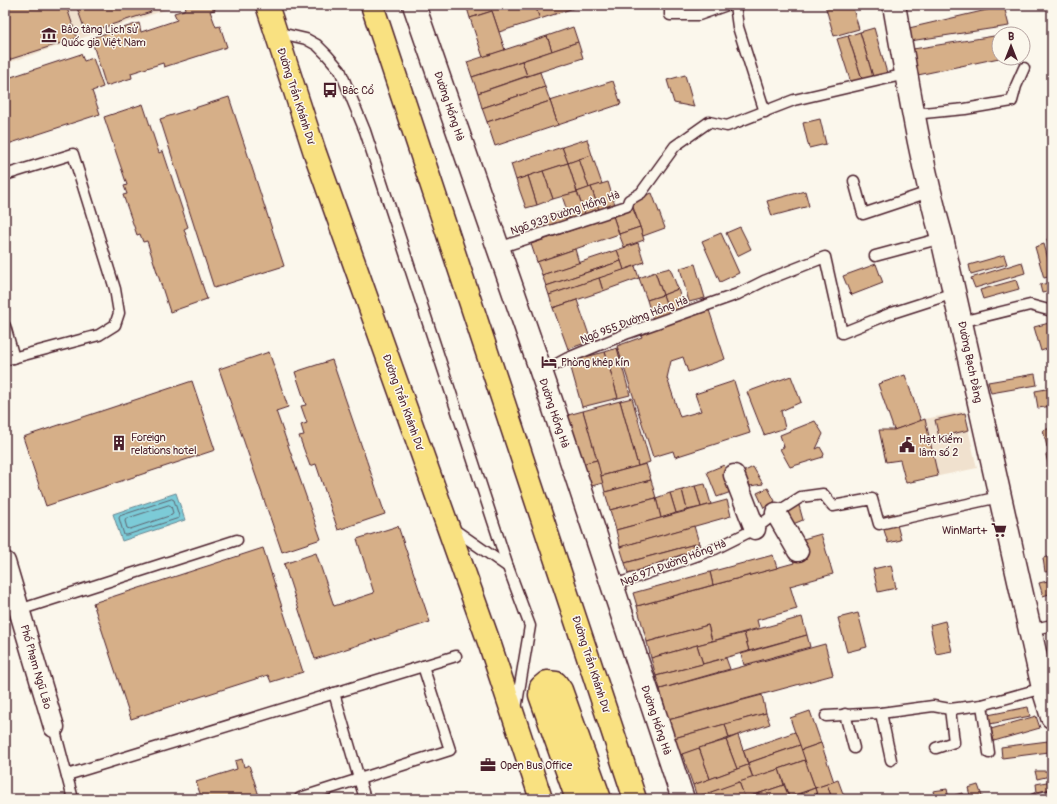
<svg xmlns="http://www.w3.org/2000/svg" width="1057" height="804" font-family="Pangolin,sans-serif">
<style>
.built{fill:#f0e1ce}
.water{fill:#7bcbd7;stroke:#678692}
.lines{fill:none;stroke-linecap:round;stroke-linejoin:round}
.shore{stroke:#5e6470;stroke-width:1}
.building{fill:#d6af88;stroke:#4a1f2b}
.service-casing{stroke:#4a1f2b;stroke-width:13}
.minor-casing{stroke:#4a1f2b;stroke-width:23}
.tertiary-casing{stroke:#4a1f2b;stroke-width:25}
.primary-casing{stroke:#4a1f2b;stroke-width:25}
.service{stroke:#fbf7ec;stroke-width:10}
.minor{stroke:#fbf7ec;stroke-width:20}
.tertiary{stroke:#fbf7ec;stroke-width:22}
.primary{stroke:#f9e181;stroke-width:22}
.labels{text-anchor:middle;dominant-baseline:central;stroke-width:3;stroke-linejoin:round;paint-order:stroke}
.poi-label{font-size:11px;fill:#4a1f2b;stroke:#fbf7ec;text-anchor:start}
.street-label{font-size:11px;fill:#4a1f2b;stroke:#fbf7ec}
</style>
<rect width="100%" height="100%" fill="#fbf7ec"/>
<filter id="ink" filterUnits="userSpaceOnUse"><feTurbulence type="fractalNoise" baseFrequency=".025" numOctaves="2"/><feDisplacementMap in="SourceGraphic" scale="8" xChannelSelector="R" yChannelSelector="G"/><feConvolveMatrix kernelMatrix="1 2 1 2 8 2 1 2 1" color-interpolation-filters="sRGB"/></filter>
<g filter="url(#ink)">
<!-- built -->
<g class="built">
<path d="M5 5H180L5 64Z"/>
<path d="M964 411 977 468 906 483 900 460 886 462 879 430H894L925 419Z"/>
</g>
<!-- water -->
<path class="water" d="M176 493 185 520 122 541 113 514Z"/>
<g class="lines">
<!-- shore -->
<g class="shore">
<path d="M172 499 174 500 179 516V518L127 535H124L119 518 120 516Z"/>
<path d="M169 505 171 506 173 513 172 515 130 529 127 528 125 521 126 519Z"/>
</g>
</g>
<!-- building -->
<g class="building">
<path d="M8 5H66L77 38 5 61V6Z"/>
<path d="M76 5H149L151 12 86 33Z"/>
<path d="M187 5H213L215 10 210 11 216 27 220 26 227 47 164 67 163 63 131 73 132 78 106 86 91 38 139 23 141 32 177 20 174 13 184 10Z"/>
<path d="M477 5H535L540 19 499 32 492 11 470 18 467 8Z"/>
<path d="M535 5H583L540 19Z"/>
<path d="M825 5H852L859 29 834 36Z"/>
<path d="M1004 6 1009 26 910 41 909 28Z"/>
<path d="M492 11 505 50 483 57 470 18Z"/>
<path d="M573 27 578 42 552 51 547 36Z"/>
<path d="M874 28 887 73 873 77 860 32Z"/>
<path d="M860 32 873 77 862 79 848 36Z"/>
<path d="M547 36 552 51 472 77 467 62Z"/>
<path d="M848 36 862 79 851 83 837 39Z"/>
<path d="M994 36 999 58 918 75 907 50Z"/>
<path d="M578 42 583 58 527 76 522 61Z"/>
<path d="M81 54 84 61 93 58 103 87 92 91 100 114 5 145V79Z"/>
<path d="M522 61 527 76 478 93 472 77Z"/>
<path d="M540 72 545 87 482 108 478 93Z"/>
<path d="M685 75 694 107 674 103 667 80Z"/>
<path d="M613 81 621 104 558 125 550 101Z"/>
<path d="M545 87 550 101 487 122 482 108Z"/>
<path d="M229 97 284 266 214 288 160 119Z"/>
<path d="M550 101 558 125 495 146 487 122Z"/>
<path d="M143 104 159 153 163 151 188 227 184 229 207 299 170 312 147 241 143 242 140 234 137 235 123 195 127 194 124 186 127 185 104 117Z"/>
<path d="M820 119 826 144 809 148 803 123Z"/>
<path d="M587 139 592 155 568 163 562 147Z"/>
<path d="M562 147 568 163 516 180 511 164Z"/>
<path d="M592 155 602 184 589 188 579 159Z"/>
<path d="M579 159 589 188 577 192 568 163Z"/>
<path d="M568 163 577 192 553 199 543 171Z"/>
<path d="M543 171 553 199 537 205 528 176Z"/>
<path d="M528 176 537 205 526 208 516 180Z"/>
<path d="M608 182 616 208 600 213 591 187Z"/>
<path d="M591 187 600 213 586 217 577 192Z"/>
<path d="M805 191 809 206 772 216 767 201Z"/>
<path d="M577 192 586 217 571 222 562 196Z"/>
<path d="M652 193 665 228 643 236 631 201Z"/>
<path d="M633 209 640 227 619 234 613 216Z"/>
<path d="M567 210 571 222 538 233 534 221Z"/>
<path d="M613 216 619 234 537 262 531 244Z"/>
<path d="M640 227 644 240 624 247 619 234Z"/>
<path d="M740 227 751 249 737 256 726 233Z"/>
<path d="M721 233 739 273 720 282 702 241Z"/>
<path d="M1052 237V260L1047 239Z"/>
<path d="M638 243 644 262 624 270 617 250Z"/>
<path d="M1044 244 1052 274V276L1044 278 1035 247Z"/>
<path d="M575 249 579 263 542 275 537 262Z"/>
<path d="M617 250 621 261 546 286 542 275Z"/>
<path d="M1004 255 1007 264 971 274 969 265Z"/>
<path d="M621 261 624 270 549 295 546 286Z"/>
<path d="M1022 262 1025 273 975 288 971 278Z"/>
<path d="M695 264 705 298 689 302 680 268Z"/>
<path d="M876 264 883 283 852 295 850 293 843 276Z"/>
<path d="M635 266 639 278 603 291 599 278Z"/>
<path d="M670 268 678 289 663 295 655 272Z"/>
<path d="M655 272 663 295 647 300 639 278Z"/>
<path d="M599 278 603 291 553 308 549 295Z"/>
<path d="M1016 280 1019 289 983 299 980 290Z"/>
<path d="M1052 282V291L1042 293 1040 285Z"/>
<path d="M678 289 684 309 670 314 663 295Z"/>
<path d="M663 295 670 314 653 320 647 300Z"/>
<path d="M577 300 591 341 568 349 553 308Z"/>
<path d="M709 310 725 359 688 372 683 357 671 361 667 378 680 417 701 411 695 394 734 381 750 433 675 457 673 451 653 457 617 346 642 337 640 333Z"/>
<path d="M1049 323 1052 332V347L1041 351 1034 327Z"/>
<path d="M617 348 630 395 618 398 605 352Z"/>
<path d="M269 352 288 407 276 411 321 539 282 552 219 369Z"/>
<path d="M605 352 618 398 582 407 569 361Z"/>
<path d="M332 360 385 514 338 530 316 464 310 466 299 436 304 435 301 425 307 423 301 406 306 405 295 372Z"/>
<path d="M1035 374 1037 385 991 393 988 382Z"/>
<path d="M905 375 921 421 894 430 878 384Z"/>
<path d="M791 376 801 402 781 411 785 428 764 435 747 392Z"/>
<path d="M192 381 215 450 46 506 23 437Z"/>
<path d="M1052 388V406L1038 408 1035 391Z"/>
<path d="M632 398 650 462 638 466 620 401Z"/>
<path d="M620 401 638 466 601 476 583 411Z"/>
<path d="M583 411 597 460 581 464 568 415Z"/>
<path d="M965 413 969 430 939 437 935 420Z"/>
<path d="M925 419 938 476 906 483 900 460 886 462 879 430H894Z"/>
<path d="M815 421 823 434 816 449 820 447 824 454 823 457 790 467 780 449 784 447 780 435Z"/>
<path d="M1052 428V446L1047 447 1043 430Z"/>
<path d="M1052 454V482L1046 455Z"/>
<path d="M597 460 603 483 588 487 581 464Z"/>
<path d="M646 464 651 480 605 492 601 476Z"/>
<path d="M724 465 734 491 717 497 707 472Z"/>
<path d="M753 467 763 484 750 486 743 472Z"/>
<path d="M651 480 656 498 610 510 605 492Z"/>
<path d="M705 484 711 504 701 507 695 486Z"/>
<path d="M695 486 701 507 687 510 682 490Z"/>
<path d="M768 488 775 501 764 508 757 493Z"/>
<path d="M682 490 687 510 676 513 670 493Z"/>
<path d="M670 493 676 513 661 518 656 498Z"/>
<path d="M656 498 661 518 616 530 610 510Z"/>
<path d="M797 498 803 520 788 526 777 507Z"/>
<path d="M727 500 731 516 620 547 616 530Z"/>
<path d="M894 513 901 540 888 543 880 517Z"/>
<path d="M398 526 430 622 315 659 284 564 316 553 334 606 374 593 357 539Z"/>
<path d="M694 526 699 543 625 563 620 547Z"/>
<path d="M821 534 833 574 790 586 797 609 757 620 759 628 712 641 708 625 647 642 637 606 794 563 789 543Z"/>
<path d="M699 543 703 560 630 580 625 563Z"/>
<path d="M263 548 303 672 271 682 268 675 131 719 93 603Z"/>
<path d="M773 555 777 568 713 585 710 572Z"/>
<path d="M1052 556V571L1045 572 1043 558Z"/>
<path d="M891 565 896 588 878 592 873 569Z"/>
<path d="M710 572 713 585 637 606 633 593Z"/>
<path d="M1052 580V593L1043 596 1039 583Z"/>
<path d="M858 613 867 647 847 652 838 618Z"/>
<path d="M802 617 807 635 749 651 744 633Z"/>
<path d="M945 621 952 651 936 654 930 625Z"/>
<path d="M708 625 712 641 651 658 647 642Z"/>
<path d="M744 633 749 651 703 664 697 645Z"/>
<path d="M807 635 810 647 744 665 741 654Z"/>
<path d="M825 644 833 675 668 720 660 689Z"/>
<path d="M697 645 703 664 656 676 651 658Z"/>
<path d="M726 658 730 669 660 689 656 676Z"/>
<path d="M762 695 766 713 674 738 668 720Z"/>
<path d="M1028 707 1030 716 990 724 988 715Z"/>
<path d="M810 711 821 743 801 750 790 718Z"/>
<path d="M766 713 770 724 729 738 725 724Z"/>
<path d="M1036 716 1040 728 994 741 991 729Z"/>
<path d="M725 724 729 738 680 755 674 738Z"/>
<path d="M795 732 800 745 748 763 743 750Z"/>
<path d="M738 735 748 765 737 769 726 740Z"/>
<path d="M726 740 737 769 710 779 699 748Z"/>
<path d="M1048 741 1049 752 1002 758 1001 747Z"/>
<path d="M821 743 834 782 815 788 801 750Z"/>
<path d="M800 745 805 760 753 778 748 763Z"/>
<path d="M699 748 710 779 693 785 682 754Z"/>
<path d="M242 759 244 767 249 765 260 799H202L196 782 237 769 235 761Z"/>
<path d="M805 760 815 788 789 797 779 769Z"/>
<path d="M748 765 753 778 697 797 693 785Z"/>
<path d="M779 769 784 785 745 798 739 782Z"/>
<path d="M1035 771H1048L1050 776 1037 779Z"/>
<path d="M838 780 845 799H832L827 784Z"/>
<path d="M1052 781V789L1037 792 1036 784Z"/>
<path d="M739 782 745 798 742 799H698L697 797Z"/>
<path d="M827 784 832 799H818L815 788Z"/>
<path d="M784 785 789 797 783 799H742Z"/>
<path d="M978 785 983 799H971L968 788Z"/>
<path d="M815 788 818 799H804L802 793Z"/>
<path d="M947 789 949 799H935L933 791Z"/>
<path d="M802 793 804 799H789V797Z"/>
<path d="M962 793 964 799H956L955 795Z"/>
</g>
<g class="lines">
<defs>
<g id="service">
<path d="M670 5V15H699L727 5"/>
<path d="M735 5 738 27 765 112"/>
<path d="M276 32 306 39 317 45 327 55 340 70 365 131 508 567 530 626 516 709"/>
<path d="M913 114 965 109 1012 101 1016 86 1024 68"/>
<path d="M5 175 73 154 115 289 119 313 115 325 99 335 5 360"/>
<path d="M854 181 863 214 929 192"/>
<path d="M498 248 627 206 629 200 641 193 675 146 709 122 727 126 794 100 906 74"/>
<path d="M875 256 942 238"/>
<path d="M961 322 1030 305 1052 311"/>
<path d="M5 326 14 358"/>
<path d="M540 373 568 358 628 333 738 294 764 281 825 257 842 333 892 313 954 293"/>
<path d="M452 528 508 567"/>
<path d="M612 586 715 549 755 529 776 513 801 497 823 494 833 506 872 499 879 524 999 497"/>
<path d="M19 610 237 540"/>
<path d="M1030 630 1052 625"/>
<path d="M1038 667 1052 664"/>
<path d="M334 693 365 799"/>
<path d="M881 713 891 760"/>
<path d="M845 714 854 748"/>
<path d="M826 716 881 713 933 706 950 709 982 705"/>
<path d="M54 727 73 799"/>
<path d="M936 748 954 742 950 709"/>
<path d="M989 753 982 705 1043 688"/>
<path d="M67 775 456 656"/>
<path d="M300 798 450 750 423 666"/>
<path d="M1035 799 1052 795"/>
</g>
<g id="minor">
<path d="M734 475 755 529"/>
<path d="M776 513 798 551"/>
<path d="M5 562 54 727"/>
</g>
<g id="tertiary">
<path d="M414 5 553 406 683 799"/>
<path d="M894 5C908 83 920 161 942 238L1043 688 1052 717"/>
</g>
<g id="primary">
<path d="M267 5 315 153 490 645 541 799"/>
<path d="M372 5 635 799"/>
<path d="M577 799 540 695 541 687 547 682 556 683 561 690 600 799"/>
</g>
</defs>
<!-- service casing -->
<use href="#service" class="service-casing"/>
<!-- minor casing -->
<use href="#minor" class="minor-casing"/>
<!-- tertiary casing -->
<use href="#tertiary" class="tertiary-casing"/>
<!-- primary casing -->
<use href="#primary" class="primary-casing"/>
<!-- service -->
<use href="#service" class="service"/>
<!-- minor -->
<use href="#minor" class="minor"/>
<!-- tertiary -->
<use href="#tertiary" class="tertiary"/>
<!-- primary -->
<use href="#primary" class="primary"/>
</g>
</g>
<!-- icons -->
<defs>
<symbol id="museum-bare" viewBox="-9 -9 18 18"><path d="M0-6L6-3V-2H-6V-3ZM-5-1h2V3h-2ZM-1-1h2V3h-2ZM3-1h2V3H3ZM-6 4H6V6H-6Z" fill="#4a1f2b" stroke="#fbf7ec" stroke-width="2.5" paint-order="stroke"/></symbol>
<symbol id="bus-bare" viewBox="-9 -9 18 18"><path d="M-5-6H5V4H4V6H2V4H-2V6H-4V4H-5ZM-3.5-4V0h7V-4ZM-3.5 1.2v1.5H-2V1.2ZM2 1.2v1.5H3.5V1.2Z" fill="#4a1f2b" stroke="#fbf7ec" stroke-width="2.5" paint-order="stroke"/></symbol>
<symbol id="hotel-bare" viewBox="-9 -9 18 18"><path d="M-6-4.5h1.5V1H6V5H4.5V3h-9V5H-6ZM-4 0a1.8 1.8 0 1 1 3.6 0ZM.5 0V-2.5h3Q6-2.5 6 0Z" fill="#4a1f2b" stroke="#fbf7ec" stroke-width="2.5" paint-order="stroke"/></symbol>
<symbol id="building-bare" viewBox="-9 -9 18 18"><path d="M-4-6H4V6H1V3H-1V6H-4ZM-2.5-4.3h1.7v1.8h-1.7ZM.8-4.3h1.7v1.8H.8ZM-2.5-1h1.7V.8h-1.7ZM.8-1h1.7V.8H.8Z" fill="#4a1f2b" stroke="#fbf7ec" stroke-width="2.5" paint-order="stroke"/></symbol>
<symbol id="civic-bare" viewBox="-9 -9 18 18"><path d="M-.6-6.5H3V-4.5H.6V-3L4-1V1h2V6H-6V1h2V-1L-.6-3ZM-1.2 2.5V6h2.4V2.5Z" fill="#4a1f2b" stroke="#fbf7ec" stroke-width="2.5" paint-order="stroke"/></symbol>
<symbol id="supermarket-bare" viewBox="-9 -9 18 18"><path d="M-6-5.5h2.5l.6 2H6L4.5 2H-2.5L-4.4-4H-6ZM-1.5 3.2a1.3 1.3 0 1 0 .1 0ZM3 3.2a1.3 1.3 0 1 0 .1 0Z" fill="#4a1f2b" stroke="#fbf7ec" stroke-width="2.5" paint-order="stroke"/></symbol>
<symbol id="office-bare" viewBox="-9 -9 18 18"><path d="M-6-3h4V-5.5h4V-3h4V5H-6ZM-1-4.5V-3h2v-1.5ZM-6 0V1H6V0Z" fill="#4a1f2b" stroke="#fbf7ec" stroke-width="2.5" paint-order="stroke"/></symbol>
</defs>
<g fill-rule="evenodd">
<use href="#museum-bare" x="38" y="24" width="22" height="22"/>
<use href="#bus-bare" x="319" y="79" width="22" height="22"/>
<use href="#hotel-bare" x="538" y="351" width="22" height="22"/>
<use href="#building-bare" x="108" y="432" width="22" height="22"/>
<use href="#civic-bare" x="896" y="434" width="22" height="22"/>
<use href="#supermarket-bare" x="988" y="519" width="22" height="22"/>
<use href="#office-bare" x="477" y="754" width="22" height="22"/>
</g>
<g class="labels">
<!-- poi labels -->
<g class="poi-label">
<text x="61" y="29">Bảo tàng Lịch sử<tspan x="61" dy="13">Quốc gia Việt Nam</tspan></text>
<text x="342" y="90">Bác Cổ</text>
<text x="561" y="362">Phòng khép kín</text>
<text x="131" y="437">Foreign<tspan x="131" dy="13">relations hotel</tspan></text>
<text x="919" y="439">Hạt Kiểm<tspan x="919" dy="13">lâm số 2</tspan></text>
<text x="987" y="530" text-anchor="end">WinMart+</text>
<text x="500" y="765">Open Bus Office</text>
</g>
<!-- street labels -->
<g class="street-label">
<text transform="translate(296 96) rotate(72)">Đường Trần Khánh Dư</text>
<text transform="translate(449 106) rotate(71)">Đường Hồng Hà</text>
<text transform="translate(565 213) rotate(-19)">Ngõ 933 Đường Hồng Hà</text>
<text transform="translate(634 320) rotate(-21)">Ngõ 955 Đường Hồng Hà</text>
<text transform="translate(970 362) rotate(78)">Đường Bạch Đằng</text>
<text transform="translate(403 402) rotate(70)">Đường Trần Khánh Dư</text>
<text transform="translate(554 413) rotate(71)">Đường Hồng Hà</text>
<text transform="translate(673 563) rotate(-21)">Ngõ 971 Đường Hồng Hà</text>
<text transform="translate(591 664) rotate(72)">Đường Trần Khánh Dư</text>
<text transform="translate(36 667) rotate(74)">Phố Phạm Ngũ Lão</text>
<text transform="translate(656 720) rotate(71)">Đường Hồng Hà</text>
</g>
</g>
<!-- margin -->
<rect width="1057" height="804" fill="none" stroke="#fbf7ec" stroke-width="20"/>
<rect x="10" y="10" width="1037" height="784" fill="none" stroke="#4a1f2b" stroke-width="1.5" filter="url(#ink)"/>
<!-- north arrow -->
<g transform="translate(1011 46)"><circle r="19" fill="#fbf7ec" stroke="#b4a19f"/>
<path d="M0-3L7 15L0 10L-7 15Z" fill="#4a1f2b"/>
<text y="-6" font-size="11" font-weight="bold" text-anchor="middle" fill="#4a1f2b">B</text>
</g>
</svg>
